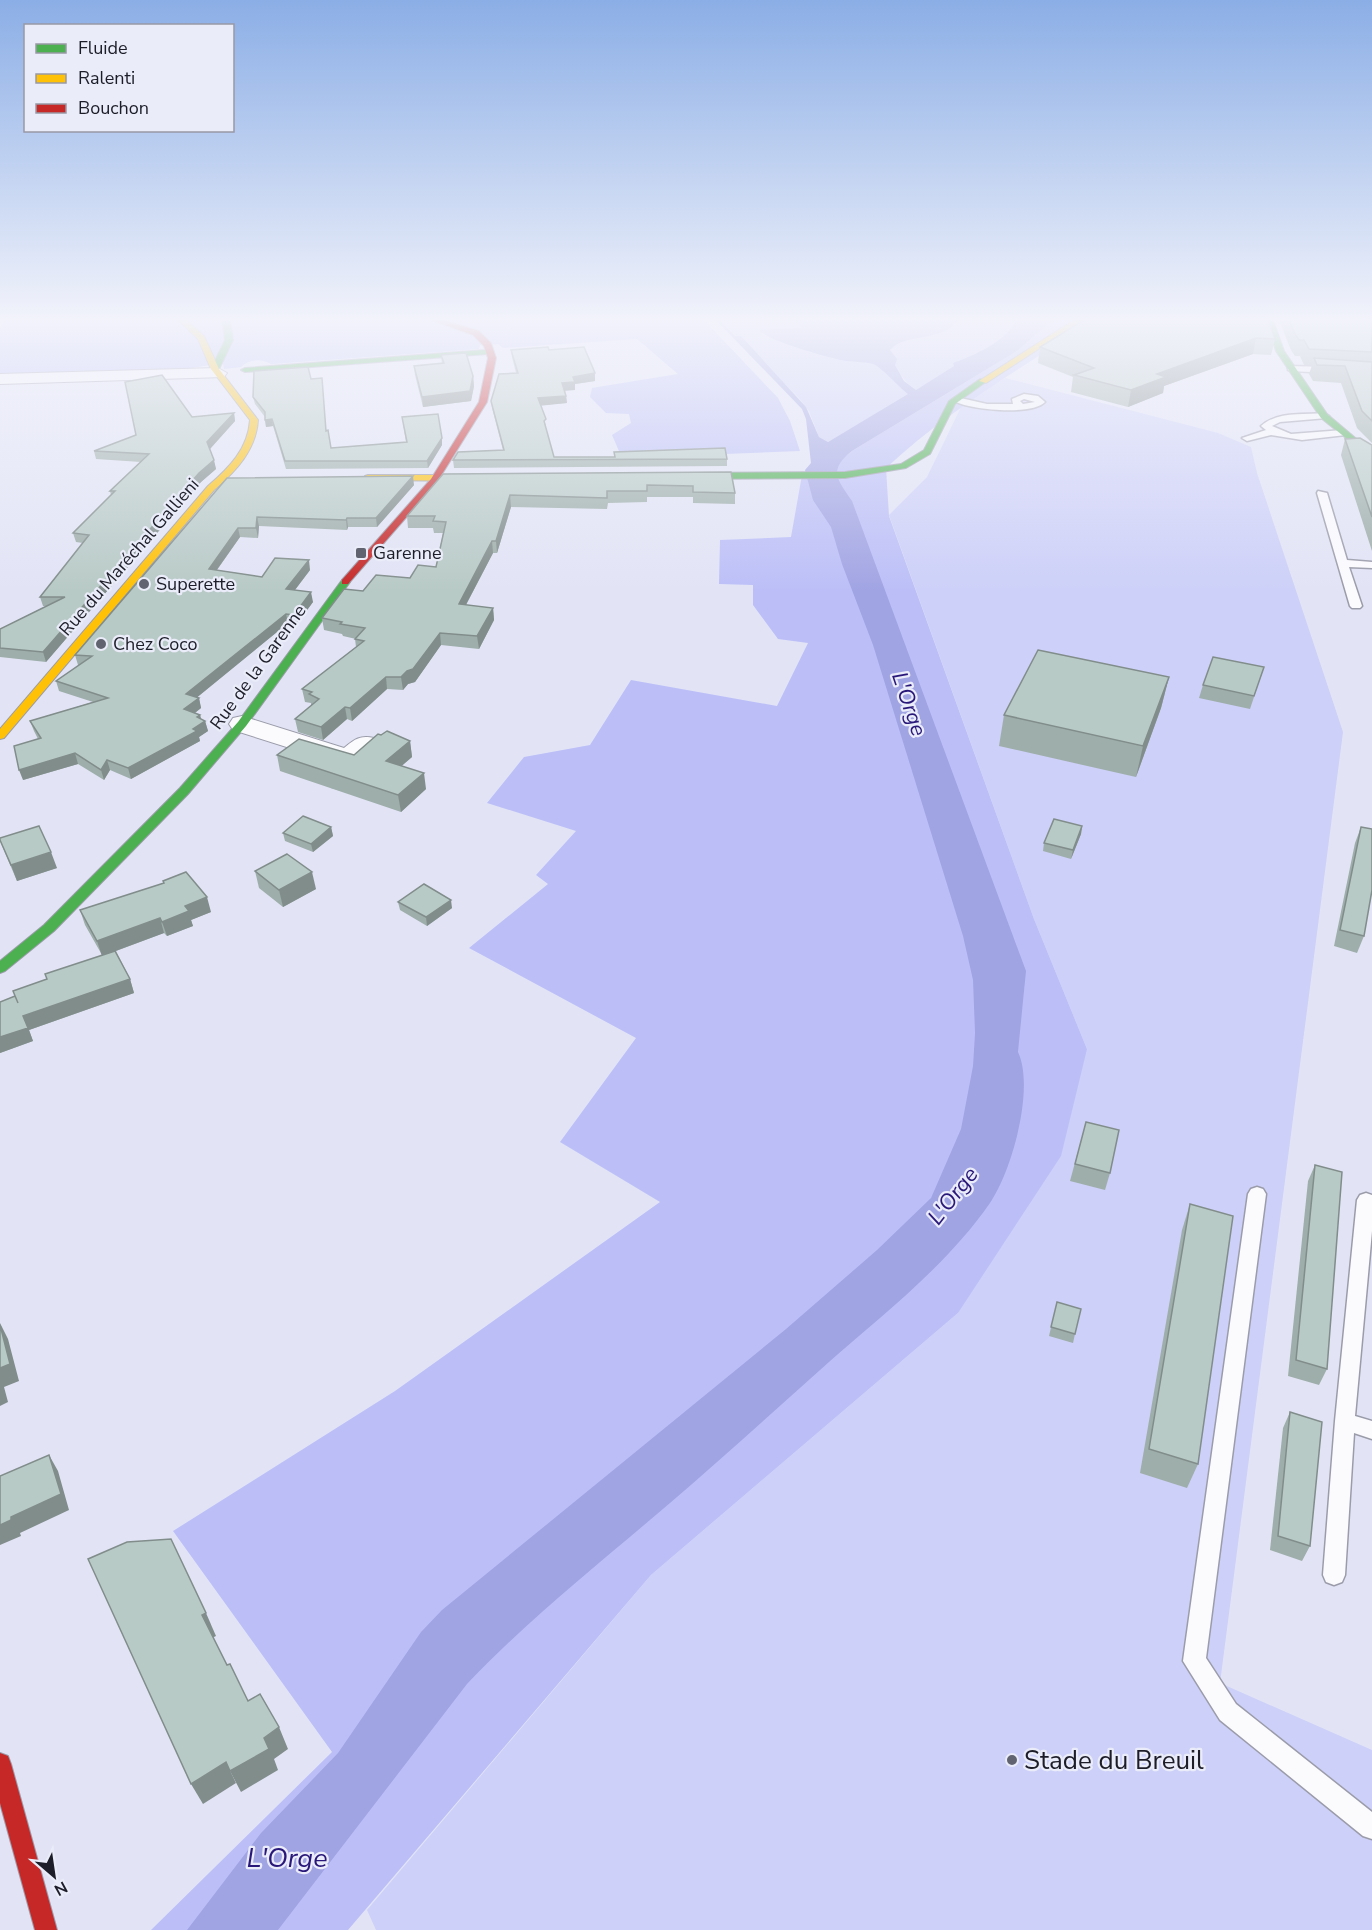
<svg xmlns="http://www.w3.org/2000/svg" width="1372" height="1930" font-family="'Nunito Sans',sans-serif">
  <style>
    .green { fill: #cdd0f8 }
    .forest { fill: #bcbff7 }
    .water { fill: #a1a4e3 }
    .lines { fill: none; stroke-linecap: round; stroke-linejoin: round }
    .lane-casing { stroke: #9b9caa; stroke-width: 3 }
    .street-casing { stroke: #9b9caa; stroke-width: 2 }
    .fast-casing { stroke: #9b9caa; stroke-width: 2 }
    .slow-casing { stroke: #9b9caa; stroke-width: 2 }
    .jam-casing { stroke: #9b9caa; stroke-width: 2 }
    .lane { fill: #fbfbfe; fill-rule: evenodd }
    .street { fill: #fbfbfe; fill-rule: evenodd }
    .fast { fill: #4caf50; fill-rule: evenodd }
    .slow { fill: #ffc107; fill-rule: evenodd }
    .jam { fill: #c62828; fill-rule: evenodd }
    .rail-casing { stroke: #d3d4d9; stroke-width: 4.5 }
    .rail { stroke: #eaecf9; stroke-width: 3; stroke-dasharray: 8; stroke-linecap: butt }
    .wall { fill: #9eaeaa }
    .shaded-wall { fill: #818d8b }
    .building { fill: #b8cac6; stroke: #818d8b; stroke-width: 1.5 }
    .poi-dot { fill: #616370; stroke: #eaecf9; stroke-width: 2 }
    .labels { text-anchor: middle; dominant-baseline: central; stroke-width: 4.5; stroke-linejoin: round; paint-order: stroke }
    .far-poi-label { font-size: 18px; fill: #1c1d28; stroke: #eaecf9; text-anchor: start }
    .far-street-label { font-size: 18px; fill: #1c1d28; stroke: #eaecf9 }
    .water-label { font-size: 22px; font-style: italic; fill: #29187a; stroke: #eaecf9 }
    .near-poi-label { font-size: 26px; fill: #1c1d28; stroke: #eaecf9; text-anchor: start }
    .near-water-label { font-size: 27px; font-style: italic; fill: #29187a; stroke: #eaecf9 }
  </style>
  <rect width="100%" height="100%" fill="#e2e4f6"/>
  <g class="green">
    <path d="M720 320H798L802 328 760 330 762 334 846 361 875 364 909 394 828 442 819 437 809 411 799 398Z"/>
    <path d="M958 320H1016C1007 341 973 356 953 363L955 366 916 390C901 379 895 368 890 350 905 333 941 340 958 320Z"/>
    <path d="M1005 378 1218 433 1251 447 1257 473 1343 732 1220 1683 1372 1750V1930H376L367 1910 651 1575 958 1313 1087 1049 1034 919 889 515 927 477 963 403Z"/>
  </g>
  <g class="forest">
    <path d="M3 320H704L778 398 790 421 800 451 622 458 612 435 631 423 629 414 606 413 590 397 592 388 678 374 637 339 503 348 498 344 480 345 479 349 271 364C262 358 248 359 241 367L224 369 223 363 184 369 0 376V326Z"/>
    <path d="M1056 320H1076L1088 324C1018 370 947 411 886 468L889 516 1034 919 1087 1049 1061 1156 958 1313 651 1575 348 1930H151L332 1752 173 1531 395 1391 660 1202 560 1142 636 1038 469 948 548 884 536 875 576 831 487 803 524 757 590 745 631 680 777 706 808 643 778 639 753 605V585L719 584 720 540 791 537 802 475 837 474 836 469 841 460 852 451 1017 351 1048 324Z"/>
  </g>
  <path class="water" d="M716 320H720L735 336H741L806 407 819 437 828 442 908 394C900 388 880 366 873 364 865 362 855 362 846 361 830 358 767 341 759 330L801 328 798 320H958C942 343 906 332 890 350L897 359 895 365 904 381 916 390 954 366 953 363C973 356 1007 341 1016 320H1056L1048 324 1017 351 852 451C828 470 837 479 852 501L1026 971 1018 1052C1035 1088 1012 1171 990 1203 947 1265 885 1313 829 1362 774 1411 719 1461 663 1509 596 1566 528 1620 467 1684L278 1930H187L261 1833 338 1753 421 1632 442 1610 786 1329 877 1250 931 1198 961 1129 973 1066 975 1033 973 980 963 936 873 645 842 564 831 527 813 500 805 470 811 463 806 419 802 409Z"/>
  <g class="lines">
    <defs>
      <g id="lane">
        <path d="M1288 366 1330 367 1334 370 1330 373 1291 371 1288 370Z"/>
        <path d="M1024 394 1038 396 1045 402C1032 416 967 410 952 400L956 397 987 404H1013L1012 399ZM1024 399 1035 402 1023 404 1020 401Z"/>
        <path d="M1324 413 1329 416 1327 418 1280 422 1272 426 1291 434 1343 430 1348 433 1346 435 1302 440 1271 435 1247 441 1242 438 1266 430 1261 426C1278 411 1303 415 1324 413Z"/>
        <path d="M1318 491 1327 493 1347 560 1372 562V568L1349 567 1362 606 1360 608H1352L1350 606 1317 493Z"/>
        <path d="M1257 1187 1263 1189 1266 1194 1206 1658 1236 1704 1372 1812V1839L1363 1836 1220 1720 1183 1661 1248 1194 1251 1189Z"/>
        <path d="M1366 1193 1372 1195V1231L1355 1416 1372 1421V1439L1354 1433 1345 1575 1342 1582 1334 1585 1326 1582 1323 1575 1335 1421 1357 1200 1360 1195Z"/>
      </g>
      <g id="street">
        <path d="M218 368 227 373 224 377 0 384V374Z"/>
        <path d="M242 716 344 748C355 739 360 735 374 738L378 744 361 761V770L351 787 341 789 331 787 327 781 334 762 233 730 229 724 233 718Z"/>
      </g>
      <g id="fast">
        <path d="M222 320H230L233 340 219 369 215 371 211 369 225 340Z"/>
        <path d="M1266 320H1273L1284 351 1327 414 1372 452V459L1321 418 1276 351Z"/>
        <path d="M485 350H488V354L245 372 241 370 245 368Z"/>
        <path d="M980 379 987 381 955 404 930 454 906 468 845 478 686 479 682 476 686 473 845 472 901 464 924 450 949 401Z"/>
        <path d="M345 579 350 582 246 726 188 794 54 931 5 971 0 973V961L44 925 180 788 238 722 342 580Z"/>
      </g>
      <g id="slow">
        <path d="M178 320H186L204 336 219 369 258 420C256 450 236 471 214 490L4 738 0 739V729L208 486C229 468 248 449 250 420L211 369 198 339Z"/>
        <path d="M1074 320H1083L986 383 979 381Z"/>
        <path d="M368 475H484L488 478 484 481 365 480V476Z"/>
      </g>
      <g id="jam">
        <path d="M431 320H443L479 331 491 343 496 358 487 402 437 482 348 584H342V580L431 479 479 402 488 358 484 346 473 335Z"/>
        <path d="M0 1753 8 1756 11 1764 57 1930H35L0 1803Z"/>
      </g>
    </defs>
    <use href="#lane" class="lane-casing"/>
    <use href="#street" class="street-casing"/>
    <use href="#fast" class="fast-casing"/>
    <use href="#slow" class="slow-casing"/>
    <use href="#jam" class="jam-casing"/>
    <use href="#lane" class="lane"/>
    <use href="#street" class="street"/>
    <use href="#fast" class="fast"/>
    <use href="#slow" class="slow"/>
    <use href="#jam" class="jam"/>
    <defs>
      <path id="rail" d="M0 326 3 320"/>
    </defs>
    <use href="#rail" class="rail-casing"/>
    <use href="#rail" class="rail"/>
  </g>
  <g class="wall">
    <path d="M1084 320 1275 339 1271 355 1253 354 1164 386 1163 393 1128 407 1071 392 1073 377 1038 363 1040 347Z"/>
    <path d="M1279 320H1372V443L1357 428 1341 383 1313 381 1309 374 1312 365H1304L1300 356H1295L1291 350Z"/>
    <path d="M511 350H549L595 373V381L575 384V390H565L566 396 567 403 541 405 546 427 545 428 554 457H614V452L727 459V466L454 468 453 460 503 450 492 408 491 401 516 373 512 357Z"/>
    <path d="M441 355 473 376 474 386 471 401 423 407 415 375 414 366 442 364Z"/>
    <path d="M322 378 326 431 331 448 406 442 402 417 442 438V445L428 468 286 469 273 426 266 427 265 417 255 404 253 397 311 379Z"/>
    <path d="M234 413 235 421 210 449 216 469 201 482 46 662 0 657V629L46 606H43L40 597 83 543 76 542 73 533 111 495 110 491 141 462 96 459 94 451 192 417Z"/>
    <path d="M1345 439 1372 445V551L1341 455Z"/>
    <path d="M731 472 735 493V504L693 503V497H647V502L608 503 607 509 511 507 497 553H493L466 605 493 608 494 620 479 649 441 645 415 682 408 684 403 690 387 689 352 721 347 719 323 740 298 732 295 719 311 706V703L305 702 302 689 356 647 355 639H356L343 636 342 634 324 630 322 618 363 591 410 578 436 567 443 533H434L433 528H408L407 516 443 474Z"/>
    <path d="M227 478 414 485 377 527H348L347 530 259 526 258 538 240 537 217 570 262 577 310 570 295 590 313 602 296 625 288 623 197 697 199 698 201 708 195 713 200 715 201 719 205 721 208 731 199 737 200 741 131 779 110 770 104 780 78 764 23 780 38 739 34 731 30 721 93 702 59 691 56 681 79 665H78L75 655Z"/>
    <path d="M1264 667 1250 709 1199 698 1203 685Z"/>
    <path d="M1169 677 1161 708 1136 777 999 746 1004 715Z"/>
    <path d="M410 741 412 757 401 766 426 789 401 812 280 771 277 755H354Z"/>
    <path d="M1082 826 1081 834 1071 859 1043 851 1044 843Z"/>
    <path d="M331 827 333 836 313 852 285 841 283 833Z"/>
    <path d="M1361 827 1364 936 1357 953 1334 946 1355 843Z"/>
    <path d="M0 841 57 868 17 881Z"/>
    <path d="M255 871 316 889 283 907 259 888Z"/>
    <path d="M163 881 211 912 191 920 193 926 167 936 164 933 116 951 130 979 134 993 29 1030 33 1041 0 1053V1002L15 996 47 979 102 955 85 925 80 910 164 883Z"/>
    <path d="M398 902 452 908 427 926 400 910Z"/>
    <path d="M1086 1122 1110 1173 1105 1190 1070 1181Z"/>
    <path d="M1315 1165 1327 1369 1319 1385 1288 1376 1308 1181Z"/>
    <path d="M1190 1204 1198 1464 1187 1488 1140 1473 1182 1230Z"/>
    <path d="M1057 1302 1075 1334 1073 1343 1049 1336Z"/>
    <path d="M1290 1412 1310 1546 1302 1561 1270 1550 1283 1428Z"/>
  </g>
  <g class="shaded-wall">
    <path d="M1256 338 1253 354 1164 386 1163 393 1128 407 1131 390 1157 374Z"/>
    <path d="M595 373V381L575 384V390L563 391 562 383 573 377Z"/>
    <path d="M473 376 474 386 471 401 423 407 422 397Z"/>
    <path d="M566 396 567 403 538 406V398Z"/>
    <path d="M234 413 235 421 209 450 207 442Z"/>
    <path d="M272 419 273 426 266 427 265 420Z"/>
    <path d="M442 438V445L428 468 427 461Z"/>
    <path d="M214 460 216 469 201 482 46 662 43 652 199 473Z"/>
    <path d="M413 476 414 485 377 527 376 518Z"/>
    <path d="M510 495 511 507 497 553 496 541Z"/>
    <path d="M257 517 259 526 258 538 256 528Z"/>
    <path d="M347 518 348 527 347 530 346 520Z"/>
    <path d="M238 528 240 537 211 578 209 569Z"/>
    <path d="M492 541 493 553 460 616 459 604Z"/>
    <path d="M309 560 310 570 288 599 286 589Z"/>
    <path d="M311 592 313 602 296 625 294 615Z"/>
    <path d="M493 608 494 620 479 649 477 636Z"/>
    <path d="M286 614 288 623 189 704 186 694Z"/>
    <path d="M440 633 441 645 415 682 408 684 403 690 401 677Z"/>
    <path d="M386 677 387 689 352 721 350 708Z"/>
    <path d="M1169 677 1161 708 1136 777 1143 746Z"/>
    <path d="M199 698 201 708 187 719 184 709Z"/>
    <path d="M345 707 347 719 323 740 321 727Z"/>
    <path d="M200 715 202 723 205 721 208 731 199 737 200 741 131 779 128 768Z"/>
    <path d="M410 741 412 757 389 777 386 761Z"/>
    <path d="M75 753 78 764 23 780 19 770Z"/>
    <path d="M107 760 110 770 104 780 101 770Z"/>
    <path d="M424 773 426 789 401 812 398 795Z"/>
    <path d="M1082 826 1081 834 1071 859 1073 850Z"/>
    <path d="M331 827 333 836 313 852 311 844Z"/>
    <path d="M51 852 57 868 17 881 11 865Z"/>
    <path d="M312 872 316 889 283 907 279 890Z"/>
    <path d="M207 897 211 912 191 920 193 926 167 936 162 922 185 906Z"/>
    <path d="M451 900 452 908 427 926 426 917Z"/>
    <path d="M160 918 164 933 102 956 97 941Z"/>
    <path d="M130 979 134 993 29 1030 33 1041 0 1053V1037L23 1016Z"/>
    <path d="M0 1323 8 1339 19 1381 4 1387 8 1402 0 1406Z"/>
    <path d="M49 1455 58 1471 69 1510 20 1533 21 1536 0 1545V1525Z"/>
    <path d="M206 1613 216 1636 212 1638 202 1615Z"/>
    <path d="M279 1727 288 1749 274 1759 278 1770 241 1792 230 1771 264 1738Z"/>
    <path d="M226 1762 236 1783 203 1804 191 1784Z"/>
  </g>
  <g class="building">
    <path d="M1084 320H1268L1275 339 1256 338 1157 374 1166 377 1131 390 1074 375 1094 368 1040 347Z"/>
    <path d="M1289 320H1372V352L1309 349 1304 340H1299L1295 334Z"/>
    <path d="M548 347 549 350 584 347 595 373 573 377 575 382 562 383 566 396 538 398 546 419 544 421 554 457H615L614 452 725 448 727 459 453 460 458 452 504 450 491 401 499 374 518 373 511 350Z"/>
    <path d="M466 353 473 376 470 391 422 397 414 366 444 363 441 355Z"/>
    <path d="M1314 358 1372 362V421L1362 411 1345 366 1317 365Z"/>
    <path d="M308 367 311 379 322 378 326 431 328 430 331 448 407 442 402 417 438 414 442 438 427 461H285L272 419 265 420V412L253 397 254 371Z"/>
    <path d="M162 375 192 417 234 413 207 442 214 460 199 473 43 652 0 648V629L65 597H40L89 535 73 533 115 491H110L149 454 94 451 136 435 125 382Z"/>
    <path d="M1360 438 1372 445V517L1345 439Z"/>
    <path d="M731 472 735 493 693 492V486L647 485V491H607V498L510 495 496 541H492L459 604 493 608 477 636 440 633 413 669 407 671 401 677H386L350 708 345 707 321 727 295 719 319 699 309 694 312 692 302 689 364 641 355 639 365 628 340 624 342 622 322 618 344 589 363 591 376 575 410 578 418 565 436 567 446 522 433 521 435 516H407L443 474Z"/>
    <path d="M413 476 376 518H347L346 520 257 517 256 528H238L209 569 262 577 275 558 309 560 286 589 311 592 294 615 286 614 186 694 199 698 184 709 200 715 197 717 205 721 193 729 197 731 128 768 107 760 101 770 75 753 19 770 14 746 41 738 30 721 108 698 56 681 92 656 75 655 227 478Z"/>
    <path d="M1038 650 1169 677 1143 746 1004 715Z"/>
    <path d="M1213 657 1264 667 1254 696 1203 685Z"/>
    <path d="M387 731 410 741 386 761 424 773 398 795 277 755 299 739 354 755 378 734 381 735Z"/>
    <path d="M303 816 331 827 311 844 283 833Z"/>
    <path d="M1054 819 1082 826 1073 850 1044 843Z"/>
    <path d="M39 826 51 852 11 865 0 840V838Z"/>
    <path d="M1361 827 1372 829V890L1364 936 1340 930Z"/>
    <path d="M287 854 312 872 279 890 255 871Z"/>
    <path d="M186 872 207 897 185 906 189 911 162 922 160 918 97 941 80 910 164 883 163 881Z"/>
    <path d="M424 884 451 900 426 917 398 902Z"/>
    <path d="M115 951 130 979 23 1016 28 1028 0 1037V1002L15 996 18 1003 13 991 47 979 45 974Z"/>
    <path d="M1086 1122 1119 1130 1110 1173 1075 1164Z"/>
    <path d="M1315 1165 1342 1172 1327 1369 1296 1360Z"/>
    <path d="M1190 1204 1233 1216 1198 1464 1149 1449Z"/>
    <path d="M1057 1302 1081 1309 1075 1334 1051 1327Z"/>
    <path d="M0 1325 10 1364 0 1368Z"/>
    <path d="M1290 1412 1322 1422 1310 1546 1278 1536Z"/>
    <path d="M49 1455 61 1494 11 1517V1520L0 1525V1476Z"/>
    <path d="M171 1539 206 1613 202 1615 227 1665 230 1664 248 1701 260 1694 279 1727 264 1738 269 1749 230 1771 226 1762 191 1784 88 1559 127 1542Z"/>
  </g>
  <linearGradient id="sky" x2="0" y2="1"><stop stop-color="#8baee6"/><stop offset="0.54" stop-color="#f2f3fb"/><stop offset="1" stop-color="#f2f3fb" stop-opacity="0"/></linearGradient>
  <rect width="1372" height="591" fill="url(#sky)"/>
  <g class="poi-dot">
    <rect x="355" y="547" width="12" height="12" rx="3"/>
    <circle cx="144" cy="584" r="6"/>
    <circle cx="101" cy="644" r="6"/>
    <circle cx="1012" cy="1760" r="6"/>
  </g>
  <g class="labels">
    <g class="far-poi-label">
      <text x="373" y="553">Garenne</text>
      <text x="156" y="584">Superette</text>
      <text x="113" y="644">Chez Coco</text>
    </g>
    <g class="far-street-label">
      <text transform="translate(129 557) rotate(-49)">Rue du Maréchal Gallieni</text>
      <text transform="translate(258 667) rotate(-54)">Rue de la Garenne</text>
    </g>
    <g class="water-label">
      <text transform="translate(909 704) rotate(71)">L'Orge</text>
      <text transform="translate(953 1196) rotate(-52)">L'Orge</text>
    </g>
    <g class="near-poi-label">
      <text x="1024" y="1760">Stade du Breuil</text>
    </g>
    <g class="near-water-label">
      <text x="287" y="1858">L'Orge</text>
    </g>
  </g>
  <rect x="24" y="24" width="210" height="108" fill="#eaecf9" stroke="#9899a5" stroke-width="1.5"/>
  <rect x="36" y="44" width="30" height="9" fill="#4caf50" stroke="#9899a5" stroke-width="1.5"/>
  <text x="78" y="54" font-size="18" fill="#1c1d28">Fluide</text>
  <rect x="36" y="74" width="30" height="9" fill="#ffc107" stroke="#9899a5" stroke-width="1.5"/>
  <text x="78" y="84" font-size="18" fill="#1c1d28">Ralenti</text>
  <rect x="36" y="104" width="30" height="9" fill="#c62828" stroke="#9899a5" stroke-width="1.5"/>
  <text x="78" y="114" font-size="18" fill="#1c1d28">Bouchon</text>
  <g transform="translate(54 1876) rotate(151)" stroke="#eaecf9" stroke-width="4.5" paint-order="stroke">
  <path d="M0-4.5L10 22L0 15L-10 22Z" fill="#1c1d28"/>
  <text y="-9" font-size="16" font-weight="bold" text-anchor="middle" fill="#1c1d28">N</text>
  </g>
</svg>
